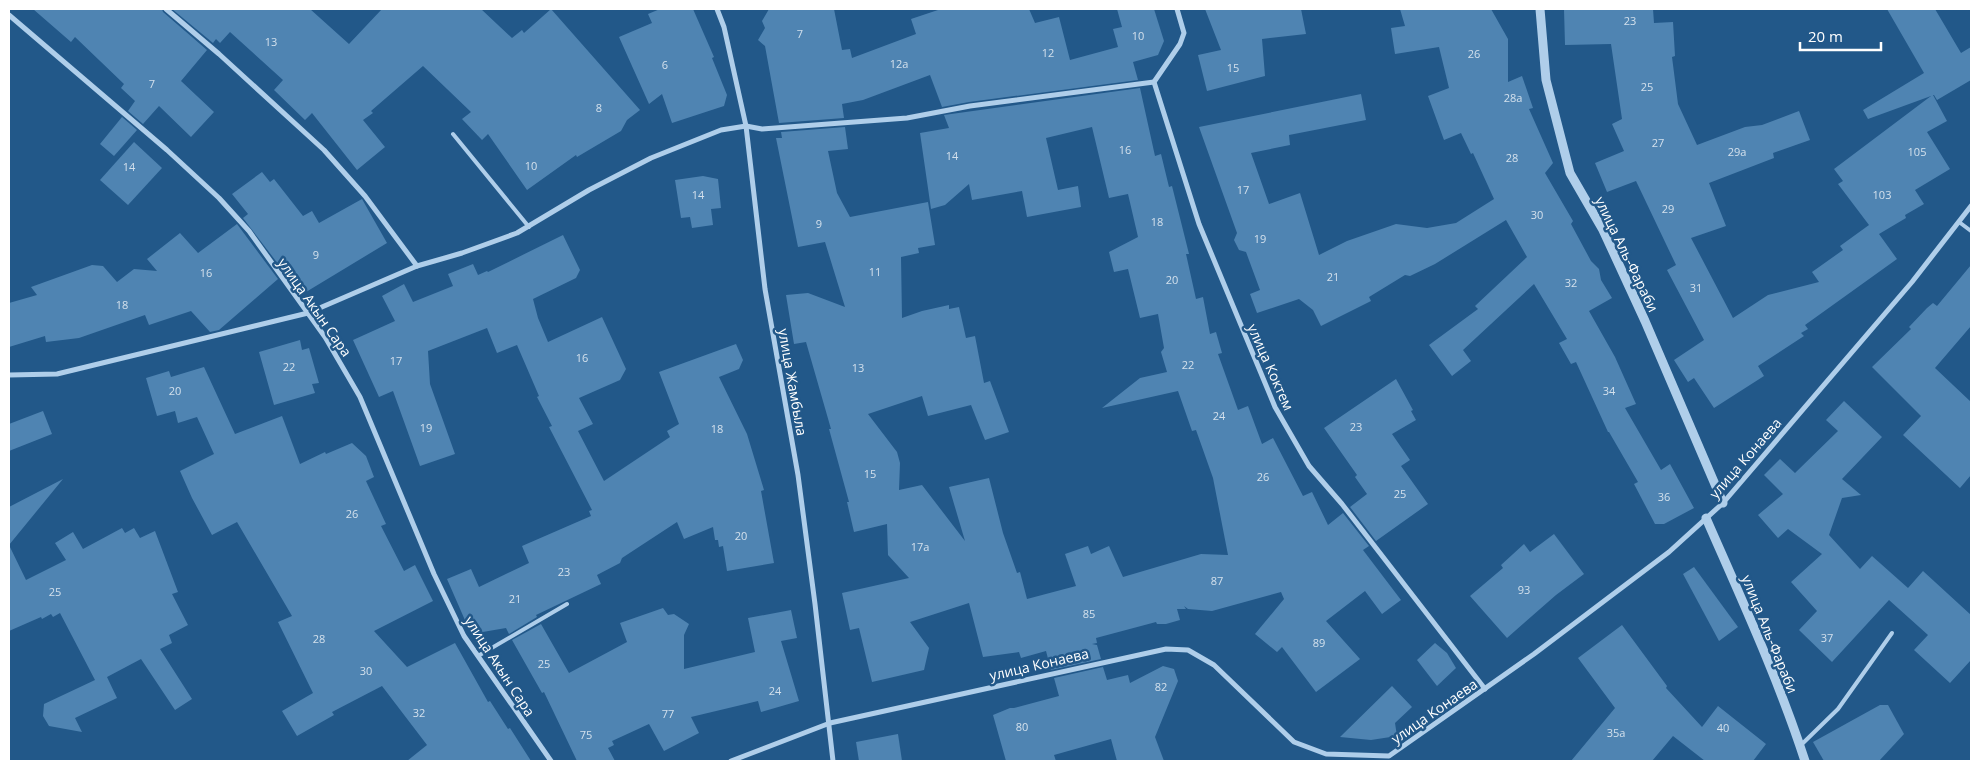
<svg xmlns="http://www.w3.org/2000/svg" width="1980" height="770" font-family="'Open Sans',sans-serif">
  <style>
    .building { fill: #4f84b2 }
    .lines { fill: none; stroke-linecap: round; stroke-linejoin: round }
    .service { stroke: #afceea; stroke-width: 4 }
    .minor { stroke: #afceea; stroke-width: 5 }
    .tertiary { stroke: #afceea; stroke-width: 9 }
    .labels { text-anchor: middle; dominant-baseline: central; stroke-width: 5; stroke-linejoin: round; paint-order: stroke }
    .number-label { font-size: 11px; fill: #d3e0ec }
    .street-label { font-size: 14px; fill: #fff; stroke: #225889 }
  </style>
  <rect width="100%" height="100%" fill="#225889"/>
  <g class="building">
    <path d="M33 9H162L163 12 207 50 181 81 214 112 191 137 159 106 143 124 128 111 135 101 121 88 124 84 75 37 71 42Z"/>
    <path d="M172 9H310L349 44 382 9H481L512 38 522 30 524 33 551 9 640 110 627 120 621 131 577 157 576 155 527 190 488 134 482 140 462 119 471 112 423 66 371 111 373 113 363 120 385 147 357 170 312 113 305 120 274 90 283 80 230 32 220 43 216 39 213 43Z"/>
    <path d="M660 9H693L714 57 712 58 727 95 724 106 672 123 662 94 649 104 619 37 652 23 648 14Z"/>
    <path d="M769 9H834L842 50 850 49 852 58 916 34 911 19 941 9H1029L1035 23 1059 17 1070 60 1118 47 1113 29 1122 27 1117 9H1154L1164 41 1158 55 1133 62 1138 80 969 102 942 107 930 75 863 100 842 104 844 118 779 123 765 46 758 40 765 28 762 21Z"/>
    <path d="M1205 9H1301L1306 34 1262 39 1265 76 1207 91 1198 55 1221 50Z"/>
    <path d="M1400 9H1491L1508 39V82L1522 76 1533 108 1529 109 1553 163 1545 173 1573 221 1571 224 1591 261 1599 269 1601 280 1612 298 1589 311 1615 357 1636 404 1625 408 1661 470 1670 464 1694 508 1664 524H1655L1634 484 1638 482 1609 432H1608L1576 362 1571 364 1559 343 1567 339 1534 284 1463 350 1471 361 1452 376 1429 345 1478 309 1475 306 1527 257 1506 220 1435 264 1410 276 1405 275 1369 297 1371 301 1321 326 1313 310 1299 299 1257 313 1250 294 1260 290 1246 252 1239 250 1234 240 1237 233 1199 127 1361 94 1366 120 1289 135 1290 145 1251 153 1269 204 1300 193 1319 255 1347 241 1396 224 1427 228 1456 223 1494 199 1473 153 1471 154 1461 133 1444 140 1428 96 1449 88 1439 47 1395 54 1391 28 1405 26Z"/>
    <path d="M1564 9H1653L1654 23 1673 22 1675 56 1672 57 1678 104 1697 145 1745 127 1762 125 1799 111 1810 140 1773 153 1774 158 1709 183 1726 226 1691 238 1733 318 1768 295 1819 282 1812 272 1843 250 1840 246 1869 225 1838 184 1843 181 1834 169 1931 96 1868 119 1863 110 1924 73 1887 9H1935L1961 53 1971 47V80L1937 100 1934 95H1933L1947 121 1927 132 1950 169 1915 190 1924 204 1905 215 1906 218 1879 234 1897 259 1805 325 1808 329 1801 333 1804 336 1758 366 1764 376 1714 408 1694 378 1688 382 1674 360 1704 340 1667 270 1676 265 1636 181 1607 192 1595 163 1624 151 1612 124 1622 119 1611 44 1565 45Z"/>
    <path d="M1140 88 1155 156 1161 154 1169 187 1172 186 1189 254H1186L1196 299 1203 297 1210 334 1216 332 1222 353 1218 354 1238 410 1248 406 1262 444 1273 438 1303 496 1312 492 1328 525 1343 513 1369 546 1363 550 1401 600 1382 614 1365 591 1326 621 1360 659 1316 692 1282 647 1277 652 1255 634 1284 599 1281 592 1212 611 1188 609 1184 606 1186 609H1177L1180 620 1166 624H1157L1156 622 1096 638 1097 643 1092 644 1097 645 1101 659 1051 670 1046 651 1021 658 1019 652 983 657 969 603 910 622 929 648 924 670 872 682 859 628 850 630 842 593 909 578 888 555 887 524 854 532 847 502H849L829 429H831L806 342 794 344 786 295 808 293 845 307 825 242 798 247 776 138H782L781 132 845 127 848 149 828 151 837 193 850 217 928 202 935 245 918 248 919 253 901 257 902 318 922 311 949 305V309L959 307 966 338 975 336 984 383 990 381 1009 432 985 440 971 405 928 416 922 396 868 414 897 452 900 463 899 490 922 485 965 541 949 487 989 478 1003 533 1017 573 1020 572 1027 599 1076 586 1065 554 1088 546 1091 554 1109 546 1123 577 1201 554 1228 555 1213 478 1196 430 1192 431 1178 391 1102 408 1140 378 1167 372 1161 352 1164 348 1158 314 1140 318 1128 269 1114 272 1109 252 1138 237 1128 194 1109 198 1092 127 1046 138 1058 190 1078 186 1081 207 1027 217 1022 191 972 200 969 184 945 205 931 209 920 133 949 128 944 115Z"/>
    <path d="M122 117 137 130 114 156 100 144Z"/>
    <path d="M134 142 162 168 128 205 100 180Z"/>
    <path d="M262 172 270 182 274 179 303 216 312 211 319 223 362 199 387 243 306 292 291 267 285 273 243 218 248 214 232 194Z"/>
    <path d="M703 176 718 179 721 208 711 209 713 225 692 228 690 217 681 218 675 180Z"/>
    <path d="M237 224 278 279 219 330 210 332 191 311 149 325 145 315 79 338 46 342 45 336 9 347V303L37 295 31 287 92 265 103 266 117 282 134 269 157 271 147 259 180 233 198 253Z"/>
    <path d="M563 235 580 270 576 278 533 299 538 318 548 342 602 317 626 369 620 380 579 398 593 424 578 431 604 481 670 437 667 431 679 424 659 372 736 344 743 360 739 369 719 377 747 434 764 490 761 491 774 563 727 571 723 546 719 547 718 540H715L713 527 684 539 677 522 622 558 620 563 597 575 601 584 536 615 537 617 509 634 506 628 471 634 447 579 471 569 479 587 529 563 522 546 591 516 589 511 592 510 549 427 552 426 537 397 539 396 517 345 497 353 487 328 428 351 430 384 455 454 420 466 393 391 379 397 353 340 395 321 382 296 404 284 413 302 453 286 448 274 473 264 478 275 487 271 488 272Z"/>
    <path d="M1971 265V326L1935 368 1971 402V475L1960 488 1903 435 1921 416 1872 367 1911 329 1909 327 1927 308 1933 303 1937 306Z"/>
    <path d="M300 340 302 350 309 348 319 383 312 384 315 393 274 405 259 352Z"/>
    <path d="M204 367 235 434 282 416 300 464 325 452 326 454 352 443 366 456 374 477 366 481 386 524 381 526 404 571 415 565 433 601 374 631 407 667 455 643 488 702 490 701 508 729 510 728 531 761H407L427 745 382 686 332 712 334 715 297 736 282 711 313 693 278 622 292 616 237 522 212 535 192 498 180 471 214 454 197 417 178 423 175 411 157 416 146 378 169 371 171 377Z"/>
    <path d="M1396 379 1413 410 1411 411 1416 420 1392 434 1410 460 1401 466 1428 504 1376 541 1350 507 1367 494 1355 477 1357 475 1324 428Z"/>
    <path d="M1844 401 1882 437 1842 479 1861 495 1842 498 1829 535 1860 569 1872 556 1908 588 1923 571 1971 615V660L1950 683 1914 650 1928 635 1889 600 1832 662 1799 630 1817 611 1791 582 1822 554 1788 529 1778 538 1758 515 1783 494 1764 475 1780 459 1795 473 1838 431 1826 420Z"/>
    <path d="M43 411 52 434 9 451V424Z"/>
    <path d="M63 479 9 545 26 580 66 560 55 543 73 532 83 549 122 528 125 533 134 528 140 538 155 531 178 592 172 594 188 625 169 635 172 643 160 649 192 699 175 710 141 659 107 677 117 698 75 718 82 732 49 726 43 716 44 704 95 680 60 613 53 617 51 614 42 619 41 617 9 631V507Z"/>
    <path d="M1554 534 1584 574 1556 595 1507 638 1470 596 1503 568 1501 565 1524 544 1530 552Z"/>
    <path d="M1694 567 1738 627 1719 641 1683 574Z"/>
    <path d="M663 608 668 615 674 614 689 624 684 635V669L755 652 748 618 791 610 797 638 781 641 799 701 761 712 758 701 691 717 699 733 664 751 649 724 612 741 614 745 608 748 615 761H577L544 692 542 693 512 640 541 624 569 673 627 642 620 623Z"/>
    <path d="M1622 625 1667 686 1666 688 1702 727 1718 706 1766 744 1753 761H1705L1673 736 1652 761H1571L1615 708 1578 658Z"/>
    <path d="M1435 643 1447 653 1456 668 1437 686 1417 660Z"/>
    <path d="M1163 666 1174 669 1178 681 1155 737 1164 761H1117L1111 739 1054 755 1056 761H1006L993 715 1010 708H1014L1059 696 1054 678 1103 667 1107 680 1128 675 1130 683Z"/>
    <path d="M1392 686 1412 707 1395 723 1397 736 1371 740 1340 737Z"/>
    <path d="M1880 705H1888L1904 734 1879 761H1824L1813 742Z"/>
    <path d="M898 734 902 761H859L856 742Z"/>
  </g>
  <g class="lines">
    <g class="service">
      <path d="M453 134 529 227"/>
      <path d="M1959 222 1971 231"/>
      <path d="M478 656 567 604"/>
      <path d="M1801 745 1838 709 1892 633"/>
    </g>
    <g class="minor">
      <path d="M166 9 219 54 324 150 365 196 417 266"/>
      <path d="M717 9 724 27 746 126 765 289 798 475 815 604 833 761"/>
      <path d="M1177 9 1184 33 1180 44 1154 82 1199 224 1275 407 1309 466 1342 504 1485 689"/>
      <path d="M9 15 167 150 219 198 249 231 325 337 360 397 434 574 464 636 551 761"/>
      <path d="M9 375 57 374 308 313 417 266 462 253 517 233 589 190 651 158 721 130 746 126 762 129 907 118 970 106 1154 82"/>
      <path d="M731 761 830 723 1166 649 1188 650 1214 665 1294 742 1326 754 1389 756 1534 654 1669 552 1723 503 1912 282 1971 206"/>
    </g>
    <g class="tertiary">
      <path d="M1540 9 1546 80 1570 173 1603 230 1645 321 1723 503"/>
      <path d="M1706 518C1741 598 1778 678 1805 761"/>
    </g>
  </g>
  <g class="labels">
    <g class="number-label">
      <text x="1630" y="20">23</text>
      <text x="800" y="33">7</text>
      <text x="1138" y="35">10</text>
      <text x="271" y="41">13</text>
      <text x="1048" y="52">12</text>
      <text x="1474" y="53">26</text>
      <text x="899" y="63">12а</text>
      <text x="665" y="64">6</text>
      <text x="1233" y="67">15</text>
      <text x="152" y="83">7</text>
      <text x="1647" y="86">25</text>
      <text x="1513" y="97">28а</text>
      <text x="599" y="107">8</text>
      <text x="1658" y="142">27</text>
      <text x="1125" y="149">16</text>
      <text x="1737" y="151">29а</text>
      <text x="1917" y="151">105</text>
      <text x="952" y="155">14</text>
      <text x="1512" y="157">28</text>
      <text x="531" y="165">10</text>
      <text x="129" y="166">14</text>
      <text x="1243" y="189">17</text>
      <text x="698" y="194">14</text>
      <text x="1882" y="194">103</text>
      <text x="1668" y="208">29</text>
      <text x="1537" y="214">30</text>
      <text x="1157" y="221">18</text>
      <text x="819" y="223">9</text>
      <text x="1260" y="238">19</text>
      <text x="316" y="254">9</text>
      <text x="875" y="271">11</text>
      <text x="206" y="272">16</text>
      <text x="1333" y="276">21</text>
      <text x="1172" y="279">20</text>
      <text x="1571" y="282">32</text>
      <text x="1696" y="287">31</text>
      <text x="122" y="304">18</text>
      <text x="582" y="357">16</text>
      <text x="396" y="360">17</text>
      <text x="1188" y="364">22</text>
      <text x="289" y="366">22</text>
      <text x="858" y="367">13</text>
      <text x="175" y="390">20</text>
      <text x="1609" y="390">34</text>
      <text x="1219" y="415">24</text>
      <text x="1356" y="426">23</text>
      <text x="426" y="427">19</text>
      <text x="717" y="428">18</text>
      <text x="870" y="473">15</text>
      <text x="1263" y="476">26</text>
      <text x="1400" y="493">25</text>
      <text x="1664" y="496">36</text>
      <text x="352" y="513">26</text>
      <text x="741" y="535">20</text>
      <text x="920" y="546">17а</text>
      <text x="564" y="571">23</text>
      <text x="1217" y="580">87</text>
      <text x="1524" y="589">93</text>
      <text x="55" y="591">25</text>
      <text x="515" y="598">21</text>
      <text x="1089" y="613">85</text>
      <text x="1827" y="637">37</text>
      <text x="319" y="638">28</text>
      <text x="1319" y="642">89</text>
      <text x="544" y="663">25</text>
      <text x="366" y="670">30</text>
      <text x="1161" y="686">82</text>
      <text x="775" y="690">24</text>
      <text x="419" y="712">32</text>
      <text x="668" y="713">77</text>
      <text x="1022" y="726">80</text>
      <text x="1723" y="727">40</text>
      <text x="1616" y="732">35а</text>
      <text x="586" y="734">75</text>
    </g>
    <g class="street-label">
      <text transform="translate(1627 254) rotate(64)">улица Аль-Фараби</text>
      <text transform="translate(315 307) rotate(55)">улица Акын Сара</text>
      <text transform="translate(1271 367) rotate(66)">улица Коктем</text>
      <text transform="translate(793 382) rotate(80)">улица Жамбыла</text>
      <text transform="translate(1745 458) rotate(-49)">улица Конаева</text>
      <text transform="translate(1770 634) rotate(68)">улица Аль-Фараби</text>
      <text transform="translate(1039 664) rotate(-13)">улица Конаева</text>
      <text transform="translate(500 666) rotate(57)">улица Акын Сара</text>
      <text transform="translate(1434 711) rotate(-35)">улица Конаева</text>
    </g>
  </g>
  <rect width="1980" height="770" fill="none" stroke="#ffffff" stroke-width="20"/>
  <path d="M1800 42v8h81v-8" fill="none" stroke="#ffffff" stroke-width="2.5"/>
  <text x="1808" y="42" font-size="15" fill="#ffffff" stroke="#225889" stroke-width="4" paint-order="stroke">20 m</text>
</svg>
